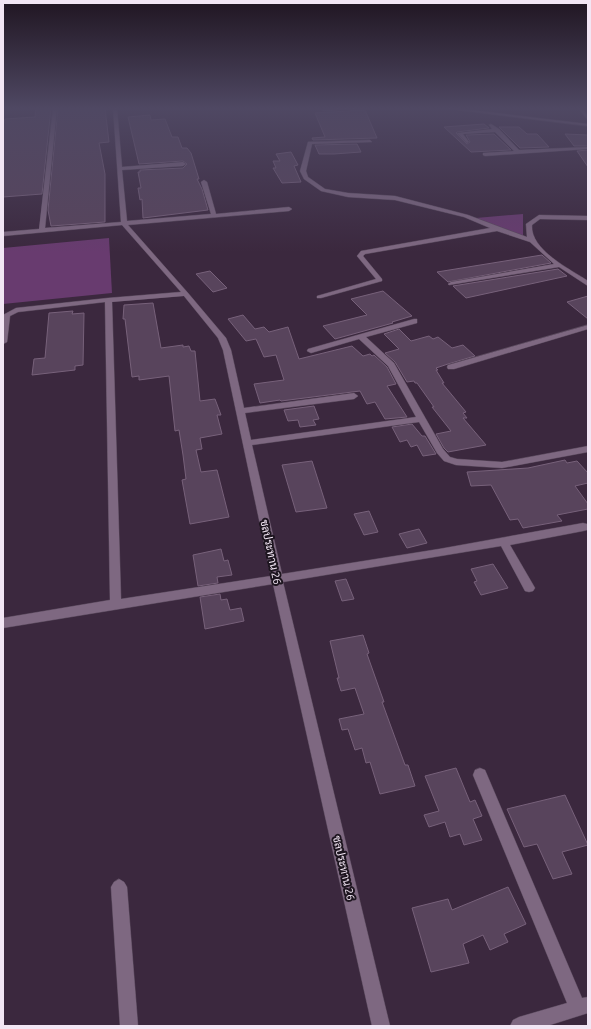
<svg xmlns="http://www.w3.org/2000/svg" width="591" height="1029" font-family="Ubuntu,Sarabun,sans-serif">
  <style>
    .green { fill: #683b6f }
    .building { fill: #58445c; stroke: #77617a }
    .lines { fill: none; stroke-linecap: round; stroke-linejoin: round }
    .street-casing { stroke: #58485b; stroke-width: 1 }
    .street { fill: #7e6881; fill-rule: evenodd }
    .labels { text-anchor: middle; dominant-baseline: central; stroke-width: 4; stroke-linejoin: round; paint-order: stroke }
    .street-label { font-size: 11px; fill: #f2e6f4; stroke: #1d151f }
  </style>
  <rect width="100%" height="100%" fill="#3b283e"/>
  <g class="green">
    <path d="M523 214V236L476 218Z"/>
    <path d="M109 238 112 293 3 304V248Z"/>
  </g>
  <g class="building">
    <path d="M36 108H51L42 194 3 197V125L5 119 35 117Z"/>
    <path d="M58 108H105L109 142 99 143 105 174V222L51 226 48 210Z"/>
    <path d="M365 110 377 138 313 140 312 138 325 137 315 113Z"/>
    <path d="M150 115 151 120 165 119 172 137H178L182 148H187L191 153 199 179H197L202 189 208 210 143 218 142 199 140 200 138 188H141L138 172H140V170L183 168 187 164 183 161 139 164 128 117Z"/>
    <path d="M484 124 489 128 457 132 456 133 467 144 470 142 466 135 494 134 511 150 471 152 444 127Z"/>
    <path d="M499 127H519L527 134H537L549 147 520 148Z"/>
    <path d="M565 134 588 135V146H574Z"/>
    <path d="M357 144 361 152 334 154H319L315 145Z"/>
    <path d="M588 150V167L577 151Z"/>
    <path d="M291 152 298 165 294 166 301 182 282 183 273 168H276L273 161H280L276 154Z"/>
    <path d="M542 255 551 263 448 282 437 272Z"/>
    <path d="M558 269 567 276 466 298 453 286Z"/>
    <path d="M210 271 227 288 213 292 196 274Z"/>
    <path d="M383 291 412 316 392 322 393 323 335 339 323 326 367 315 351 299Z"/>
    <path d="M588 296V319L567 302Z"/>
    <path d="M153 303 161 348 183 345V347L189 346 191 351H195L200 401 215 399 221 415H217L222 434 200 438 202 449 196 450 201 472 217 470 229 517 190 524 182 480 186 479 183 455 179 430 175 431 169 376 139 380V376L132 377 125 319H123L124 305Z"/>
    <path d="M73 311 72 314 84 313 83 365 75 366V370L32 375 34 359 45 358 49 313Z"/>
    <path d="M243 315 255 329 264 327 269 332 288 327 299 359 352 346 363 356 370 354 372 356 374 355 387 367 396 384 387 386 407 417 385 419 375 402 367 404 360 391 281 401 280 400 260 403 254 384 284 380 276 355 264 357 256 339 246 341 228 319Z"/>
    <path d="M399 329 411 341 429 336 433 339 438 337 452 348 463 345 475 356 448 364 436 368 438 370H436L444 383H442L466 412 463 413 467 418H463L486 445 448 452 444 448 436 434 451 431 432 407H434L417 383H415L414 381 407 382 395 362 385 353 399 349 384 334Z"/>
    <path d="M314 406 319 419 313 420 316 425 300 427 298 420 288 421 284 410Z"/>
    <path d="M412 424 422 436H425L436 454 423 456 417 445 411 447 407 440 400 442 392 427Z"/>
    <path d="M565 460 567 463 577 461 588 473V483L575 486 588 504V509L557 515 562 521 523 528 518 519 510 520 491 485 471 486 467 472 528 468Z"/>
    <path d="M312 461 327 508 296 512 282 465Z"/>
    <path d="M369 511 378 532 364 535 354 514Z"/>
    <path d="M419 529 427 543 407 548 399 534Z"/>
    <path d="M221 549 224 561 228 560 232 575 217 577 218 583 198 586 193 555Z"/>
    <path d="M493 564 508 588 481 595 474 582 477 581 471 569Z"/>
    <path d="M346 579 354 599 342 601 335 581Z"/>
    <path d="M220 594 221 600 227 599 230 610 241 608 244 621 205 629 200 597Z"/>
    <path d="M363 635 369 653 367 654 384 702H382L405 765H408L415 786 380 794 370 762 366 763 362 748 355 750 348 729 342 730 339 719 364 714 355 688 341 691 337 678H339L330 641Z"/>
    <path d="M456 768 470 802 475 800 482 816 473 819 482 840 464 845 460 834 450 837 445 822 429 827 424 815 439 811 425 776Z"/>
    <path d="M565 795 588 845 562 852 572 874 553 879 537 844 524 847 507 809Z"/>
    <path d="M508 887 526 924 504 934 508 942 490 950 483 935 463 944 469 963 431 972 412 908 448 899 452 910Z"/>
  </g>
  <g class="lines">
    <defs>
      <g id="street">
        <path d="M53 108H57L45 228 121 222 113 108H117L122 167 183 162 186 164 183 166 122 170 127 221 211 214 201 182 204 180 207 182 216 214 289 207 292 209 289 211 128 225 188 293 226 338 231 350 244 408 354 393 358 396 354 399 245 413 251 440 416 417 388 366 359 339 311 353 307 351 308 349 414 319H417V323L366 337 394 363 443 449 450 457 457 459 502 462 588 446V452L502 468 456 465 444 461 437 453 419 422 252 445 282 574 439 549 583 523 587 524 588 527 587 530 583 531 510 545 535 588 533 591 529 592 525 591 501 546 283 582 390 1026H372L273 584 3 628V618L110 600 105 302 18 312 10 316 7 342 3 344V315L16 308 108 298 181 292 122 225 3 236V232L39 229ZM184 296 218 338 223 350 271 576 121 599 112 302Z"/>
        <path d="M338 108H370L324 111 322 110Z"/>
        <path d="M441 108H455L588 124V126Z"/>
        <path d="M578 108H582L588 116V120Z"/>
        <path d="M491 124 499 129 519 150 588 147V149L485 156 483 155V153L514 151 495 132 463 134 469 142 467 143 457 133 492 129 489 125Z"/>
        <path d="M370 140 372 142 312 144 306 171 308 177 325 189 348 193 395 196 468 215 527 237 526 224 539 215 588 216V220L540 219 532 225C530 250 570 269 588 281V286L559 267 449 285 448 284 451 282 554 264 530 242 497 231 365 254 363 256 382 279V281L321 298H317V296L376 279 357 256 361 251 490 228 464 217 395 200 348 197 321 191 304 179 300 171 308 142Z"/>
        <path d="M588 325V329L454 369H448L447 367 448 365Z"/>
        <path d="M480 768 485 770 582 998 588 997V1013L547 1026H510L513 1020 519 1017 567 1003 473 775 475 770Z"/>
        <path d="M119 879 124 882 127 887 138 1026H120L111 887 114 882Z"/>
      </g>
    </defs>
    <use href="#street" class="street-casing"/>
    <use href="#street" class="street"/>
  </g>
  <linearGradient id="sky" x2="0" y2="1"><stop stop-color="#201622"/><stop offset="0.43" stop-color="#4f4863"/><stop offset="1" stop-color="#4f4863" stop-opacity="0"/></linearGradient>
  <rect width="591" height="252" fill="url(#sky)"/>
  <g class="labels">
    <g class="street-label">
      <text transform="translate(271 552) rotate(78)">ชลประทาน 26</text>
      <text transform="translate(344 868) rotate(77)">ชลประทาน 26</text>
    </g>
  </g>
  <rect width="591" height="1029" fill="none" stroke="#f2e6f4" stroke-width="8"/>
</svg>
